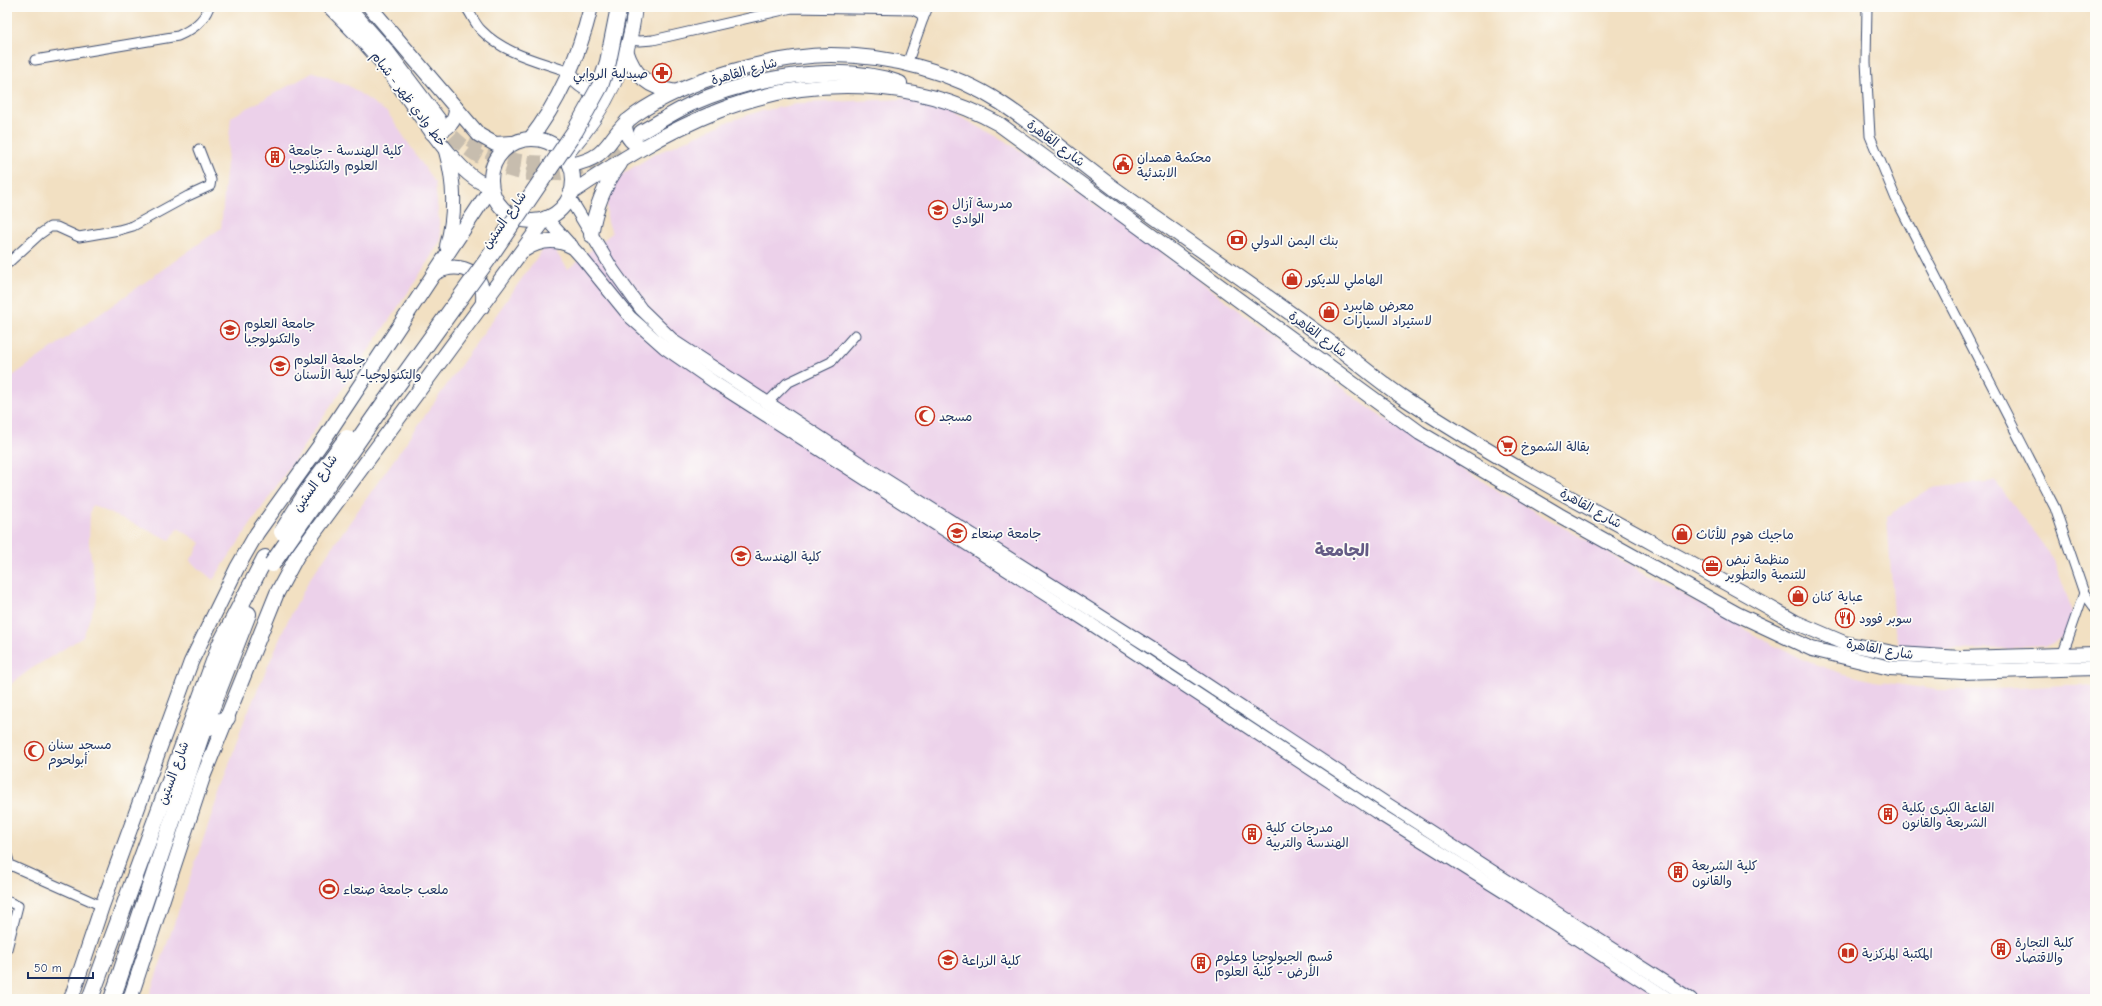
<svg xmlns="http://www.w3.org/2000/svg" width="2102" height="1006" font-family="'Comic Neue','Playpen Sans Arabic',sans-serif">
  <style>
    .built { fill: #ecd1ea }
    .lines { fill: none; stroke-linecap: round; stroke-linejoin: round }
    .primary-tunnel { stroke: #c7bdae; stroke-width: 14; stroke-dasharray: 14 7; stroke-linecap: butt }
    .street-casing { stroke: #3b4a6d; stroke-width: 11 }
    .secondary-casing { stroke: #3b4a6d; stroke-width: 14 }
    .primary-casing { stroke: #3b4a6d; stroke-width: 16 }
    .highway-casing { stroke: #3b4a6d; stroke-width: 18 }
    .street { stroke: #fff; stroke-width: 9 }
    .secondary { stroke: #fff; stroke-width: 12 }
    .primary { stroke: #fff; stroke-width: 14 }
    .highway { stroke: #fff; stroke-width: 16 }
    .highway-bridge-casing { stroke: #3b4a6d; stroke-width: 18; stroke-linecap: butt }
    .highway-bridge { stroke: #fff; stroke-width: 16 }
    .labels { text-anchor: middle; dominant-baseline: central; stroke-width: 3.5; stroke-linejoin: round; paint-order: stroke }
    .street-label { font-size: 13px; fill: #1b2f5e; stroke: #fdfcf7 }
    .poi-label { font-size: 13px; fill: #1b2f5e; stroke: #fdfcf7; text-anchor: start }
    .district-label { font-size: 17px; font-weight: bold; fill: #645b85; stroke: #fdfcf7 }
  </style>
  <rect width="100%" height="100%" fill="#fdfcf7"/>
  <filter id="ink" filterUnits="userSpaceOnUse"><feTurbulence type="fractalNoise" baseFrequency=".025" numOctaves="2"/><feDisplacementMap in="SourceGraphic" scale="8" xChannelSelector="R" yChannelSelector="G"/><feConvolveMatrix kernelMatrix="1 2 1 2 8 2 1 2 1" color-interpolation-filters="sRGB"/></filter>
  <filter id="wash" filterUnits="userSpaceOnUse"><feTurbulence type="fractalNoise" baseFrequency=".012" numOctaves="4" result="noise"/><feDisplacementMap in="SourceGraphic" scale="16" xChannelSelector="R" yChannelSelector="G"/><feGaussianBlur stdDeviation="0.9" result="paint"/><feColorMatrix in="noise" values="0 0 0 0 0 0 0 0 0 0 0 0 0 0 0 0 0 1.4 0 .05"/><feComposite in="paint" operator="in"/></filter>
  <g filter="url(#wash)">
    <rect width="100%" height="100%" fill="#f2e0c2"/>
    <g class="built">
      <path d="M314 72 349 86 388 113 435 183 441 240 417 279 213 580 190 561 201 543 178 528 170 540 92 505 90 513 89 543 97 598 83 637 31 669 7 687V380L221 228 231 117Z"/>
      <path d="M903 99 949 111 1007 142 1176 263 1365 405 1430 448 1493 488 1769 643 1806 661 1841 673 1874 681 1910 686 1938 690H1982L2067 685H2081L2095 688V999H148L244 721 288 620 311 577 542 250 546 247 553 248 568 269 612 233 607 220V205L612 188 624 173 653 155 727 122 757 112 801 103Z"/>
      <path d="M1995 481 2053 558 2074 615 2061 638 2046 646 1972 650 1899 646 1895 631 1887 516 1931 488Z"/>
    </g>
  </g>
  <g filter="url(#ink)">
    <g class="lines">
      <g class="primary-tunnel">
        <path d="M439 120C473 166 532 189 588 165 607 158 623 145 640 133"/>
        <path d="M470 140C497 161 530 165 562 161"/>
      </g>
      <defs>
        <g id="street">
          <path d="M466 7C471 14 475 24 481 30 504 54 539 61 569 72"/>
          <path d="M1867 7 1866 62 1870 136 1896 199 2055 508 2084 593 2095 608"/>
          <path d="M923 19 928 7"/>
          <path d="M629 40 640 41 653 40 792 8 913 10 921 14 923 19 907 64"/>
          <path d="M35 60 178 36C193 29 203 22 209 7"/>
          <path d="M7 264 40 234 50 227H57L79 237 119 230 133 226 188 196 210 186 211 180 199 149"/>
          <path d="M768 402 787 383 831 362 855 335"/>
          <path d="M2062 656 2084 593"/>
          <path d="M7 855 10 865 102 906"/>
          <path d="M7 901 18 906 7 949"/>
        </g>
        <g id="secondary">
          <path d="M569 197 613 270 641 309 675 342 878 475 1153 649 1386 803 1691 999"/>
          <path d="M546 218 582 258 630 317 665 348 717 384 1085 620 1376 812 1520 902 1669 999"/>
        </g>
        <g id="primary">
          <path d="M330 7C349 26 367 44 384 65 403 88 461 186 491 185"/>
          <path d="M348 7 387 51 439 120"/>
          <path d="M370 7 479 135 495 144 512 143"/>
          <path d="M626 50C634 76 649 88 676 92"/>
          <path d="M569 72C578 86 591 94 607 92"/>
          <path d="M627 121 625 126C626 138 633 145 644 147"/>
          <path d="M641 132C657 123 674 112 691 104 748 78 840 61 900 83"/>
          <path d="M432 133C447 131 456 122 456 108"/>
          <path d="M530 139C561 100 579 55 591 7"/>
          <circle cx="532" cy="180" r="41"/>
          <path d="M446 151C455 183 456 214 447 246"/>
          <path d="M568 152C605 110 629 64 635 7"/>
          <path d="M570 165C614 157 606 135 635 115 685 80 771 56 831 55 889 55 952 71 1001 103 1041 129 1077 161 1115 189 1183 238 1252 285 1319 334 1348 354 1375 379 1404 398 1530 481 1665 547 1795 622L1844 643 1898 654 1961 658 2095 654"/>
          <path d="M570 194C617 162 665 132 718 111 808 75 914 77 999 124L1420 433 1559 515 1737 614 1812 649 1890 668 1962 672 2095 668"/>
          <path d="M591 235C595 209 604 185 620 164"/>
          <path d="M524 250C539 240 555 238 571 246"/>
          <path d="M435 273C463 258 489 276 482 307"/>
          <path d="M71 999 102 906 191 662 237 568 257 533 325 438 491 188"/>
          <path d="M130 999 203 777 277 593 297 556 546 218"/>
        </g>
        <g id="highway">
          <path d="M203 730 227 718"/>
          <path d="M90 999 220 645 265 558"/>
          <path d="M112 999 203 730 248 614"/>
        </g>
      </defs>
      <use href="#street" class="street-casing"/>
      <use href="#secondary" class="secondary-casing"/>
      <use href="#primary" class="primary-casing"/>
      <use href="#highway" class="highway-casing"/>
      <use href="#street" class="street"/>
      <use href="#secondary" class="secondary"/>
      <use href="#primary" class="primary"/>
      <use href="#highway" class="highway"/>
      <defs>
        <g id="highway-bridge">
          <path d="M282 532 309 489 347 438"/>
          <path d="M272 564 385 402 488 259 575 131 600 86 608 62 619 7"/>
        </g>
      </defs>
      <use href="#highway-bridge" class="highway-bridge-casing"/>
      <use href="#highway-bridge" class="highway-bridge"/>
    </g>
  </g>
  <defs>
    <symbol id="pharmacy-ring" viewBox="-11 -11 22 22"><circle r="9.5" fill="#fdfcf7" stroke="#c8321e" stroke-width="1.5"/><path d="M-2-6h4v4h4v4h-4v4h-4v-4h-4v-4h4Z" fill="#c8321e"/></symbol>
    <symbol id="building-ring" viewBox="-11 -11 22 22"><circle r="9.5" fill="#fdfcf7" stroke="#c8321e" stroke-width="1.5"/><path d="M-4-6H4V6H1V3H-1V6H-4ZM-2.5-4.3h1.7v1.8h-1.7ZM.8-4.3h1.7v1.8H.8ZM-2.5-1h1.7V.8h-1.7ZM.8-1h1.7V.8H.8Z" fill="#c8321e"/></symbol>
    <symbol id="civic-ring" viewBox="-11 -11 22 22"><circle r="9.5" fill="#fdfcf7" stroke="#c8321e" stroke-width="1.5"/><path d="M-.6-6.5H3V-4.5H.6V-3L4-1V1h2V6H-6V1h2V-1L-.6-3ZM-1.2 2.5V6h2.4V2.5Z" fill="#c8321e"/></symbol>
    <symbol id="school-ring" viewBox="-11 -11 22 22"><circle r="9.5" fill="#fdfcf7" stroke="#c8321e" stroke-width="1.5"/><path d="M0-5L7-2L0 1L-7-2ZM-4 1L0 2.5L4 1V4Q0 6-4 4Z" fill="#c8321e"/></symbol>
    <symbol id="bank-ring" viewBox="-11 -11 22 22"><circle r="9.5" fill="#fdfcf7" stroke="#c8321e" stroke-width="1.5"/><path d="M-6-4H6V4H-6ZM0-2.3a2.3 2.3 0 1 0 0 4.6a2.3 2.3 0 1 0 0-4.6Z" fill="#c8321e"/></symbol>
    <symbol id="shop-ring" viewBox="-11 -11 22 22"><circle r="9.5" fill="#fdfcf7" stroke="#c8321e" stroke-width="1.5"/><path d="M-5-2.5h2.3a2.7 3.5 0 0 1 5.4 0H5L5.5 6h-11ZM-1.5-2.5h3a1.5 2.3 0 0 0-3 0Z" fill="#c8321e"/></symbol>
    <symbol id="university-ring" viewBox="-11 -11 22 22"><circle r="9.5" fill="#fdfcf7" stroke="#c8321e" stroke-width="1.5"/><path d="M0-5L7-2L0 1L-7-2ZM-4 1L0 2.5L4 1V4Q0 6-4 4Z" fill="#c8321e"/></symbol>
    <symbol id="mosque-ring" viewBox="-11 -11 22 22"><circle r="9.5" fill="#fdfcf7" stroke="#c8321e" stroke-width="1.5"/><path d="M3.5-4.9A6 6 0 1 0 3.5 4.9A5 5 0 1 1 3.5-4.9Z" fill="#c8321e"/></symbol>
    <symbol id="supermarket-ring" viewBox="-11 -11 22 22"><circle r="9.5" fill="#fdfcf7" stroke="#c8321e" stroke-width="1.5"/><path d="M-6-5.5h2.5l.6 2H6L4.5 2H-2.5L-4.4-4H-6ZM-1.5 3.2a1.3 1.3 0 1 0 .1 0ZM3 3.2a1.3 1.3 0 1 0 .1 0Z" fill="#c8321e"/></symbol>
    <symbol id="office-ring" viewBox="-11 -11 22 22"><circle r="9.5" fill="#fdfcf7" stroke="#c8321e" stroke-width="1.5"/><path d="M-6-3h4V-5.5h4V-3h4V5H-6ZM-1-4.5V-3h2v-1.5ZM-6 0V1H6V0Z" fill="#c8321e"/></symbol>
    <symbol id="restaurant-ring" viewBox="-11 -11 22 22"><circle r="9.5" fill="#fdfcf7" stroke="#c8321e" stroke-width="1.5"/><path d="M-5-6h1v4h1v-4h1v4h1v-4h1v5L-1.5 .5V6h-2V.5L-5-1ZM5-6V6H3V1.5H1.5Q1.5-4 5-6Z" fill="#c8321e"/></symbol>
    <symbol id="stadium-ring" viewBox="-11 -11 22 22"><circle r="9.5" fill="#fdfcf7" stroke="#c8321e" stroke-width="1.5"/><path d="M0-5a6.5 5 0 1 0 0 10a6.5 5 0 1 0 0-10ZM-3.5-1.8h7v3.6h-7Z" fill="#c8321e"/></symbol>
    <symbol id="library-ring" viewBox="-11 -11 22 22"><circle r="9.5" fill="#fdfcf7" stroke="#c8321e" stroke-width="1.5"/><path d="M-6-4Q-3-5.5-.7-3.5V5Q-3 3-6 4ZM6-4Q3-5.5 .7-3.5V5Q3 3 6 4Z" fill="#c8321e"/></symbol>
  </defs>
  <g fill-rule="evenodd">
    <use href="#pharmacy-ring" x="651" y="62" width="22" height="22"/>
    <use href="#building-ring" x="264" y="146" width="22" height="22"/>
    <use href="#civic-ring" x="1112" y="153" width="22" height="22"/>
    <use href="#school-ring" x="927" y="199" width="22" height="22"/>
    <use href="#bank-ring" x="1226" y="229" width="22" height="22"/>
    <use href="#shop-ring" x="1281" y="268" width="22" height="22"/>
    <use href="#shop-ring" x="1318" y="301" width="22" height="22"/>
    <use href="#university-ring" x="219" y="319" width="22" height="22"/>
    <use href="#university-ring" x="269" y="355" width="22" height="22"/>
    <use href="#mosque-ring" x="914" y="405" width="22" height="22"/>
    <use href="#supermarket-ring" x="1496" y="435" width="22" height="22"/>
    <use href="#university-ring" x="946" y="522" width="22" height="22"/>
    <use href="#shop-ring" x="1671" y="523" width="22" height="22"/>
    <use href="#university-ring" x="730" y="545" width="22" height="22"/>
    <use href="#office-ring" x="1701" y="555" width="22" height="22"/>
    <use href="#shop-ring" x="1787" y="585" width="22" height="22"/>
    <use href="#restaurant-ring" x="1834" y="607" width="22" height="22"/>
    <use href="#mosque-ring" x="23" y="740" width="22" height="22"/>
    <use href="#building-ring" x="1877" y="803" width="22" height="22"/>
    <use href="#building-ring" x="1241" y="823" width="22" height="22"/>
    <use href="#building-ring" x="1667" y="861" width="22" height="22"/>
    <use href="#stadium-ring" x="318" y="878" width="22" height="22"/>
    <use href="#building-ring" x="1990" y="938" width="22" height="22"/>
    <use href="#library-ring" x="1837" y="942" width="22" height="22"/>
    <use href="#university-ring" x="937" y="949" width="22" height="22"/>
    <use href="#building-ring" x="1190" y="952" width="22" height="22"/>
  </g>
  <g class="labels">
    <g class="street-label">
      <text transform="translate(744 71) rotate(-16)">شارع القاهرة</text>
      <text transform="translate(409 99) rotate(53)">خط وادي ظهر - شبام</text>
      <text transform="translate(1056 143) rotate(37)">شارع القاهرة</text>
      <text transform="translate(504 220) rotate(-55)">شارع الستين</text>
      <text transform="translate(1318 334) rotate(36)">شارع القاهرة</text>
      <text transform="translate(315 483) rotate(-55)">شارع الستين</text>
      <text transform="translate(1591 508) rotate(29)">شارع القاهرة</text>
      <text transform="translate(1880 649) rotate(10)">شارع القاهرة</text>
      <text transform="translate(173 773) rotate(-70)">شارع الستين</text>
    </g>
    <g class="poi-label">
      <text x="648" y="73" text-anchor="end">صيدلية الروابي</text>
      <text x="289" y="150">كلية الهندسة - جامعة<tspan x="289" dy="15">العلوم والتكنلوجيا</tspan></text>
      <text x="1137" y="157">محكمة همدان<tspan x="1137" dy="15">الابتدئية</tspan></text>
      <text x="952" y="203">مدرسة آزال<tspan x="952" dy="15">الوادي</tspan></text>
      <text x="1251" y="240">بنك اليمن الدولي</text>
      <text x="1306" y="279">الهاملي للديكور</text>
      <text x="1343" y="305">معرض هايبرد<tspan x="1343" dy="15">لاستيراد السيارات</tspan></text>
      <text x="244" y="323">جامعة العلوم<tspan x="244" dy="15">والتكنولوجيا</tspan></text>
      <text x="294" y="359">جامعة العلوم<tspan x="294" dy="15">والتكنولوجيا- كلية الأسنان</tspan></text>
      <text x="939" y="416">مسجد</text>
      <text x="1521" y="446">بقالة الشموخ</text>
      <text x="971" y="533">جامعة صنعاء</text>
      <text x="1696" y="534">ماجيك هوم للأثاث</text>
      <text x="755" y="556">كلية الهندسة</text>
      <text x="1726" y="559">منظمة نبض<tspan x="1726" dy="15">للتنمية والتطوير</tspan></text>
      <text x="1812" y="596">عباية كنان</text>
      <text x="1859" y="618">سوبر فوود</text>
      <text x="48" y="744">مسجد سنان<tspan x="48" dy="15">أبولحوم</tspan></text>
      <text x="1902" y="807">القاعة الكبرى بكلية<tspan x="1902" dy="15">الشريعة والقانون</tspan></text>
      <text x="1266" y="827">مدرجات كلية<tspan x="1266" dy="15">الهندسة والتربية</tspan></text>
      <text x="1692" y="865">كلية الشريعة<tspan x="1692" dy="15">والقانون</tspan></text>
      <text x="343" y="889">ملعب جامعة صنعاء</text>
      <text x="2015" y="942">كلية التجارة<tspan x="2015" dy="15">والاقتصاد</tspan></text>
      <text x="1862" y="953">المكتبة المركزية</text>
      <text x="1215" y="956">قسم الجيولوجيا وعلوم<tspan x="1215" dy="15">الأرض - كلية العلوم</tspan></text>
      <text x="962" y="960">كلية الزراعة</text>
    </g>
    <g class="district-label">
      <text x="1342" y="550">الجامعة</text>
    </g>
  </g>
  <rect width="2102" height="1006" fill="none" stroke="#fdfcf7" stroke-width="24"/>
  <path d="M28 972v6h65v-6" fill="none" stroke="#1b2f5e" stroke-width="2"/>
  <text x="34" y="972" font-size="12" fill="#1b2f5e" stroke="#fdfcf7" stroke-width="3" paint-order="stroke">50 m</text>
</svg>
